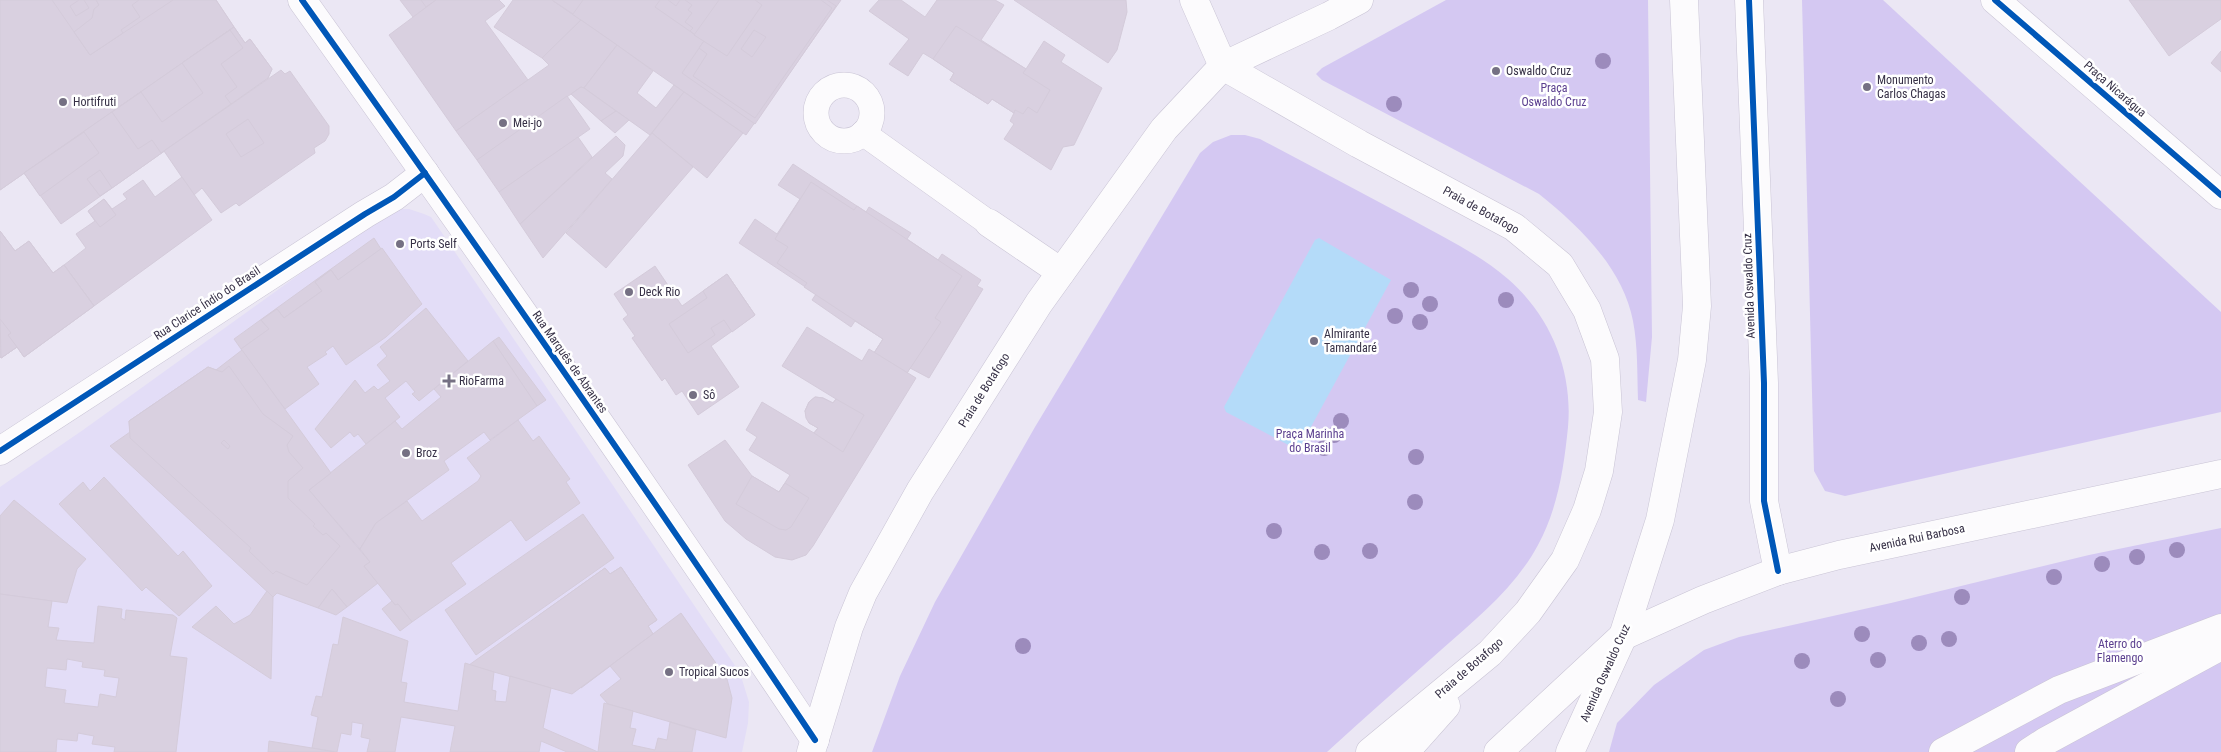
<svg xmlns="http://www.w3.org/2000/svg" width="2221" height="752" font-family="'Roboto Condensed',sans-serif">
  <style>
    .built { fill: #e3ddf7 }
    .green { fill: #d4c8f2 }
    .water { fill: #b4dbf9 }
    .building { fill: #d9d0e0; stroke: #d4cbda; fill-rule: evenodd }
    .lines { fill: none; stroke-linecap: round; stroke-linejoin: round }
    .lane-casing { stroke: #c9c4d5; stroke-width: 26 }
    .street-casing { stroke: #c9c4d5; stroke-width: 29 }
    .secondary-casing { stroke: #c9c4d5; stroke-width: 29 }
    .primary-casing { stroke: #c9c4d5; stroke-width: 29 }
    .highway-casing { stroke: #c9c4d5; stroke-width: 29 }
    .lane { stroke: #fcfbfd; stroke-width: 25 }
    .street { stroke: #fcfbfd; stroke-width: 28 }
    .secondary { stroke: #fcfbfd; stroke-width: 28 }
    .primary { stroke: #fcfbfd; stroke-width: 28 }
    .highway { stroke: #fcfbfd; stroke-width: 28 }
    .cycleway-casing { stroke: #fff; stroke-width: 9 }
    .cycleway { stroke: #0057b8; stroke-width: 6 }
    .tree { fill: #9c8bbc }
    .poi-dot { fill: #757083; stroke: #fff; stroke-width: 2 }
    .labels { text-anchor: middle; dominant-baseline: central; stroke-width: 5; stroke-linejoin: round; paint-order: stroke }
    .poi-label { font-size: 12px; fill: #363046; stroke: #fff; text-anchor: start }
    .park-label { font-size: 12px; fill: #5b3f8f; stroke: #fff }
    .street-label { font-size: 12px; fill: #363046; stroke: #fff }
  </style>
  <rect width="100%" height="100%" fill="#ebe7f4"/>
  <path class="built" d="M396 209H409L424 214 431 217 440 230 740 673 749 702 748 723 742 752H0V487L83 430 379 217Z"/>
  <g class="green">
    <path d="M1446 0H1648L1652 337 1646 402 1638 400C1637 374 1638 347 1633 321 1623 268 1579 226 1539 194L1322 80 1316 74 1322 68Z"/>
    <path d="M1802 0H1883L2221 312V412L1845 496 1825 491 1814 471Z"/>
    <path d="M1231 135H1245L1260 139C1309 165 1358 191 1407 217 1441 236 1478 253 1508 279 1551 316 1573 371 1568 427 1564 467 1558 508 1538 545 1515 588 1477 618 1441 650 1403 684 1364 718 1327 752H872L900 676 935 602 1035 427 1200 153 1213 142Z"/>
    <path d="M2221 528V752H1609L1617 723 1654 685 1704 650 1739 637 1891 603 2089 555Z"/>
  </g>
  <path class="water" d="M1319 238 1391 280 1300 447 1296 449 1226 412 1224 407 1315 240Z"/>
  <g class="building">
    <path d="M0 0H216L234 27 0 190Z"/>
    <path d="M0 0H216L234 27 0 190Z"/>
    <path d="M52 0H173L90 55Z"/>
    <path d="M79 0H84L89 8 76 16 70 6Z"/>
    <path d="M96 0H107L99 5Z"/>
    <path d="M96 0H139L132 5 140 17 121 30 123 33 90 55 74 32 92 18 94 9 99 5Z"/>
    <path d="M400 0H436L413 17Z"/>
    <path d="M421 0H436L426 7Z"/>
    <path d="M436 0H499L505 6 485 21 528 80 456 131 389 35Z"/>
    <path d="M513 0H552L581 20 542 58 494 27Z"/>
    <path d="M552 0H841L746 135Z"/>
    <path d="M552 0H583L573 14Z"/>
    <path d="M660 0H827L836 6 755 124 682 73 704 41 655 7Z"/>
    <path d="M668 0H680L676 6Z"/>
    <path d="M685 0H821L832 8 755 118 693 76 707 54 699 48 704 41 690 31 693 28 685 22 692 13 688 10 692 5Z"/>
    <path d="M719 0H755L762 5 727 56 694 35Z"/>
    <path d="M879 0H901L925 17 937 0H995L1004 5 981 40 1026 69 1044 41 1065 55 1061 62 1102 88 1074 145 1063 147 1051 170 1004 139 1014 124 1010 121 1014 113 992 99 988 104 950 80 954 73 933 59 923 53 908 76 889 64 909 39 869 11Z"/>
    <path d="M1014 0H1126L1127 12 1117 50 1108 63Z"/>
    <path d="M2129 0H2221V19L2169 56Z"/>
    <path d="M581 20 617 45 584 88 581 87 477 160 456 131 549 65 542 58Z"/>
    <path d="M956 26 1026 69 1023 73 1050 90 1037 113 1028 107 1023 114 1015 110 1014 113 992 99 988 104 950 80 954 73 933 59Z"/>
    <path d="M234 27 245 43 250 39 272 69 268 78 112 188 100 170 107 165 84 132 141 92 162 122 203 93 182 63Z"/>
    <path d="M234 27 245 43 250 39 272 69 268 78 61 224 24 173Z"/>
    <path d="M230 30 243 48 221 64 237 87 225 96 231 104 161 153 152 140 138 149 112 112 141 92 162 122 203 93 182 63Z"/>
    <path d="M754 30 766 37 752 57 741 49Z"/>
    <path d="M617 45 653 71 637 93 656 108 674 85 684 92 650 135 584 88Z"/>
    <path d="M2221 51V72L2211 63Z"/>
    <path d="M281 70 285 74 290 71 329 126V134L325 141 314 148 315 153 239 206 236 203 221 213 202 188 194 195 164 151Z"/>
    <path d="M581 87 584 88 616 111 601 121 571 94Z"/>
    <path d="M684 92 743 133 707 178 652 133Z"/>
    <path d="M567 96 590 129 499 192 477 160Z"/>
    <path d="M616 111 629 120 615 133 601 121Z"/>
    <path d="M248 119 264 143 241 157 226 134Z"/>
    <path d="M84 132 99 153 40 196 24 173Z"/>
    <path d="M652 133 693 167 606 268 566 233Z"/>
    <path d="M616 136 625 145 623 156 605 173 612 179 543 258 520 224Z"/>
    <path d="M578 137 592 157 520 224 499 192Z"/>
    <path d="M793 164 866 212 869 207 911 233 907 239 938 260 942 254 981 280 977 286 983 289 929 378 910 368 907 373 874 353 883 339 855 321 851 327 812 300 816 294 739 243 755 219 777 234 800 199 778 185Z"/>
    <path d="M100 170 112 188 100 196 87 179Z"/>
    <path d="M182 177 212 220 94 306 64 265 86 248 76 234 95 221 88 211 104 199 112 209 127 199 123 194 143 180 155 197Z"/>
    <path d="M811 182 854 210 857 206 962 276 935 318 941 322 907 373 874 353 883 339 804 287 807 283 777 263 788 247 775 239Z"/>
    <path d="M104 199 116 215 100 227 88 211Z"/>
    <path d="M0 231 15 251 29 241 53 273 64 265 94 306 24 357 17 347 1 358 0 356Z"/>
    <path d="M0 231 15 251 29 241 53 273 64 265 94 306 24 357 17 347 1 358 0 356Z"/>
    <path d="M374 238 381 249 338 280 331 270 315 282 322 291 284 318 277 309 261 320 269 329 241 349 234 339Z"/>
    <path d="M382 248 422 304 386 337 346 365 333 346 325 352 327 354 307 367 319 384 285 409 241 349 269 329 261 320 277 309 284 318 322 291 315 282 331 270 338 280Z"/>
    <path d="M655 266 682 306 727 274 755 315 711 346 739 387 698 415 682 391 676 395 665 378 662 381 632 338 635 336 623 319 628 315 614 294Z"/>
    <path d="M727 274 755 315 732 332 724 320 711 328 715 335 688 353 669 324 707 298 703 291Z"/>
    <path d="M426 308 468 361 419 401 412 394 415 392 406 381 385 398 400 417 366 444 358 434 354 437 350 432 331 448 315 429 355 380 365 393 374 386 378 390 390 381 377 365 387 356 380 347Z"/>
    <path d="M0 319 11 333 8 335 17 347 1 358Z"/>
    <path d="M807 327 862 361 869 349 916 378 813 546 806 555 792 560 775 557 746 539 725 521 688 465 725 440 752 476 779 492 790 475 749 450 757 437 746 430 762 402 814 433 818 428 809 423 805 411 809 402 815 397 823 398 833 403 836 399 782 366Z"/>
    <path d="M499 337 546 400 537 406 493 341Z"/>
    <path d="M493 341 537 406 490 440 484 432 444 461 449 470 376 523 360 549 309 490 395 421 402 429 441 397 434 389Z"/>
    <path d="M242 350 331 473 309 490 370 562 364 566 378 583 347 607 332 589 318 608 277 593 273 597 110 446 130 432 129 421 208 367 216 370Z"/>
    <path d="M229 366 263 414 293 436 287 445 289 452 303 468 288 481V498L315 524 313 526 323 535 326 533 340 546 307 585 276 571 273 574 249 551 251 548 130 438 129 421 208 367 222 372ZM224 440 230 446 228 449 221 443Z"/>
    <path d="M815 397 823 398 833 403 836 399 864 415 843 452 814 433 818 428 809 423 806 418 805 411 809 402Z"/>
    <path d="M518 420 533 441 539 436 570 479 566 482 580 503 526 541 511 520 451 563 466 584 412 622 398 604 395 605 392 601 364 566 370 562 360 549 376 523 407 501 422 521 478 481 481 476 467 458Z"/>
    <path d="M752 476 779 492 785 483 809 498 791 527 786 530 779 529 736 504Z"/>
    <path d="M104 477 178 556 183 551 212 586 179 616 146 587 142 591 59 504 83 482 90 491Z"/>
    <path d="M14 500 86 559 77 569 67 603 0 594V516Z"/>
    <path d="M583 514 614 558 476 655 445 610Z"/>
    <path d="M621 567 657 620 648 626 653 634 581 688 556 656 565 651 538 616 605 568 610 574Z"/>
    <path d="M621 567 657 620 648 626 653 634 572 694 469 665 605 568 610 574Z"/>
    <path d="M332 589 347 607 336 615 318 608Z"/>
    <path d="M267 591 273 597 271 679 192 627 216 606 234 624 250 615Z"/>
    <path d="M0 594 52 601 48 627 59 628 56 640 94 643 98 606 122 609 121 618 125 620 126 610 173 615 177 618 170 656 187 658 176 752H114L115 747 92 744 94 736 78 733 77 741 57 739 56 752H0ZM67 659 83 662 82 667 105 670 104 676 119 678 116 697 100 694 98 707 64 703 66 690 45 687 47 668 66 670Z"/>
    <path d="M392 601 395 605 398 604 412 622 400 631 382 609Z"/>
    <path d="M681 613 727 679 732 698 726 738 608 704 600 695 621 679 610 666Z"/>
    <path d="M343 617 408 641 401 682 407 683 404 702 458 711 465 663 494 672 492 690 496 691 495 701 506 702 510 676 551 688 543 728 598 752 604 703 633 711 630 728 636 729 632 745 655 750 658 738 667 740 670 722 696 730 692 752H567L541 741 539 752H450L455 726 401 717 395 752H367L370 739 361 737 363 724 352 722 351 735 341 733 337 752 312 748 318 717 311 715 316 696 322 697 333 644 338 645Z"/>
    <path d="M269 741 312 748 334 752H268Z"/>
  </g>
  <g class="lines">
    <defs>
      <g id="lane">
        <circle cx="844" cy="113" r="28"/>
        <path d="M863 133 989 223"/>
      </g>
      <g id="street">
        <path d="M1749 0 1764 383V501L1778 571"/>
        <path d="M1995 0 2221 195"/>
        <path d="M989 223 1061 272"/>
        <path d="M0 451 365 214 394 197 425 173"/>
      </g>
      <g id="secondary">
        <path d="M302 0C476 244 648 490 815 740"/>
        <path d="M1194 0 1223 66"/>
      </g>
      <g id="primary">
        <path d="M1223 66 1359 144 1514 227 1560 265 1587 310 1605 359 1608 412 1599 471 1587 510 1565 560 1528 612 1490 653 1370 752"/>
        <path d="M811 752 849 627 863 593 920 491 1039 303 1164 129 1223 66 1329 16 1359 0"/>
        <path d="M1405 752 1446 706"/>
        <path d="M1498 752 1623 636 1703 600 1778 571 1839 555 2221 474"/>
        <path d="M1570 752 1623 636 1660 520 1692 360 1697 306 1684 0"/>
      </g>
      <g id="highway">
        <path d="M1943 752 2059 690 2221 628"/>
        <path d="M2029 752 2046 741 2221 646"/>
      </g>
    </defs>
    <use href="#lane" class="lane-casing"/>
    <use href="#street" class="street-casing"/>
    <use href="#secondary" class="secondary-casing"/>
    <use href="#primary" class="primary-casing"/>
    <use href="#highway" class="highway-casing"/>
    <use href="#lane" class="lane"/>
    <use href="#street" class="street"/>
    <use href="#secondary" class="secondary"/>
    <use href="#primary" class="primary"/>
    <use href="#highway" class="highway"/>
    <defs>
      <g id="cycleway">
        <path d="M302 0C476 244 648 490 815 740"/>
        <path d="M1749 0 1764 383V501L1778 571"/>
        <path d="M1995 0 2221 195"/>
        <path d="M0 451 365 214 394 197 425 173"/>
      </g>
    </defs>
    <use href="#cycleway" class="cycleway-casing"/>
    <use href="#cycleway" class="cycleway"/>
  </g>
  <g class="tree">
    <circle cx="1603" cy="61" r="8"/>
    <circle cx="1394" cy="104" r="8"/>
    <circle cx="1411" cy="290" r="8"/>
    <circle cx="1506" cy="300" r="8"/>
    <circle cx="1430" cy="304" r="8"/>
    <circle cx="1395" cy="316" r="8"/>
    <circle cx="1420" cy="322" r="8"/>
    <circle cx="1341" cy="421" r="8"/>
    <circle cx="1334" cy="435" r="8"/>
    <circle cx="1324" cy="448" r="8"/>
    <circle cx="1416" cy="457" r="8"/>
    <circle cx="1415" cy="502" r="8"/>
    <circle cx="1274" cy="531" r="8"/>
    <circle cx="2177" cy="550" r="8"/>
    <circle cx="1370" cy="551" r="8"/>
    <circle cx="1322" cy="552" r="8"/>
    <circle cx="2137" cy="557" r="8"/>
    <circle cx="2102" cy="564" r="8"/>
    <circle cx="2054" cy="577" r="8"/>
    <circle cx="1962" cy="597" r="8"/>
    <circle cx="1862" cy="634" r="8"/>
    <circle cx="1949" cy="639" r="8"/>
    <circle cx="1919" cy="643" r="8"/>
    <circle cx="1023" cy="646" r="8"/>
    <circle cx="1878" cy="660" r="8"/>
    <circle cx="1802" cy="661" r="8"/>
    <circle cx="1838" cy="699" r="8"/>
  </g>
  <g class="poi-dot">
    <circle cx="1496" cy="71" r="5"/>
    <circle cx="1867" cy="87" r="5"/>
    <circle cx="63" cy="102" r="5"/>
    <circle cx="503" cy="123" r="5"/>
    <circle cx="400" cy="244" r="5"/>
    <circle cx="629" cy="292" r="5"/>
    <circle cx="1314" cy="341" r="5"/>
    <path d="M446.5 373.5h5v5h5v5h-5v5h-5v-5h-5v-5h5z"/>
    <circle cx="693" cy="395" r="5"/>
    <circle cx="406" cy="453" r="5"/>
    <circle cx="669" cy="672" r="5"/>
  </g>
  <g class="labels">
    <g class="poi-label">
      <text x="1506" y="71">Oswaldo Cruz</text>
      <text x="1877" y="80">Monumento<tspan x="1877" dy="14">Carlos Chagas</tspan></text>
      <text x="73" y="102">Hortifruti</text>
      <text x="513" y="123">Mei-jo</text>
      <text x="410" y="244">Ports Self</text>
      <text x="639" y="292">Deck Rio</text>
      <text x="1324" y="334">Almirante<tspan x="1324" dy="14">Tamandaré</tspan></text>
      <text x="459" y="381">RioFarma</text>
      <text x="703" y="395">Sô</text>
      <text x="416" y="453">Broz</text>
      <text x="679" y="672">Tropical Sucos</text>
    </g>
    <g class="park-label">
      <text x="1554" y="88">Praça<tspan x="1554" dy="14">Oswaldo Cruz</tspan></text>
      <text x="1310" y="434">Praça Marinha<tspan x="1310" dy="14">do Brasil</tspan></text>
      <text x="2120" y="644">Aterro do<tspan x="2120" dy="14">Flamengo</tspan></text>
    </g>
    <g class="street-label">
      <text transform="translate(2115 89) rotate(41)">Praça Nicarágua</text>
      <text transform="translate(1481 210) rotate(29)">Praia de Botafogo</text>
      <text transform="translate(1749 286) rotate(-92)">Avenida Oswaldo Cruz</text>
      <text transform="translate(207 303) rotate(-33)">Rua Clarice Índio do Brasil</text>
      <text transform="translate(570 362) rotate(55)">Rua Marquês de Abrantes</text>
      <text transform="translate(984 390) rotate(-58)">Praia de Botafogo</text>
      <text transform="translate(1917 538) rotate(-12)">Avenida Rui Barbosa</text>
      <text transform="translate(1469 668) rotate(-41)">Praia de Botafogo</text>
      <text transform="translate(1605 673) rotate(-66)">Avenida Oswaldo Cruz</text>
    </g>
  </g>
</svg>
